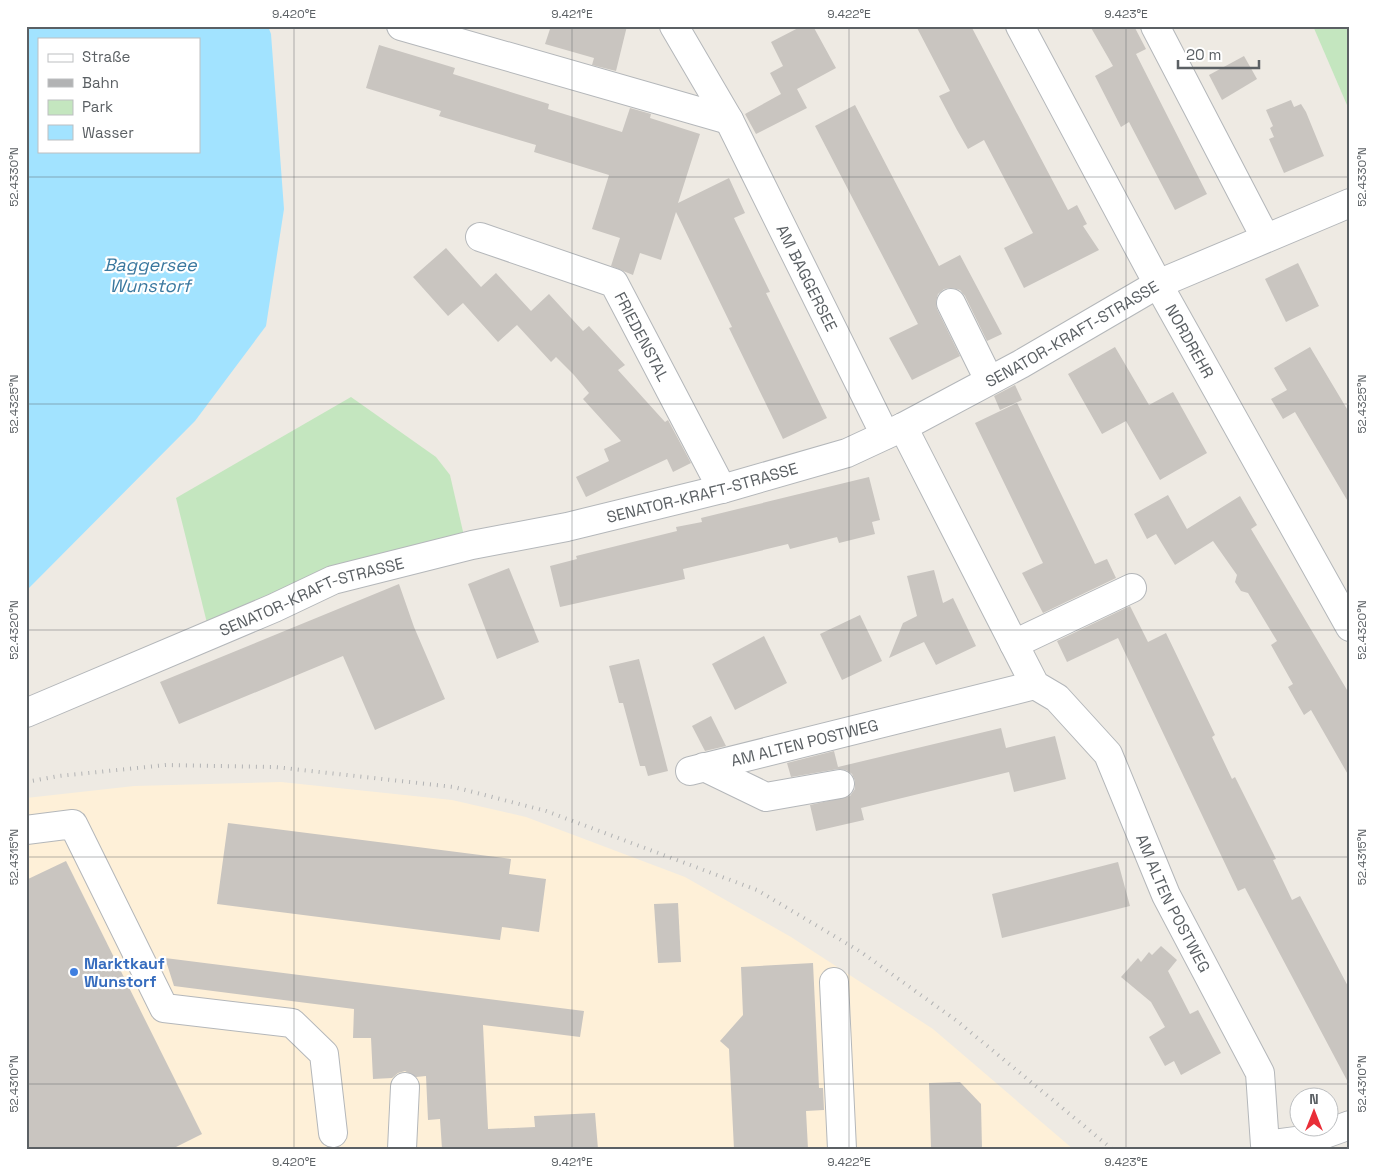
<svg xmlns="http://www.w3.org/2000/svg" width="1376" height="1175" font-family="'Space Grotesk',sans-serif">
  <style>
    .commercial { fill: #fef0d8 }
    .green { fill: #c4e6bf }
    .water { fill: #a2e3ff; fill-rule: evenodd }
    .building { fill: #c9c5c0 }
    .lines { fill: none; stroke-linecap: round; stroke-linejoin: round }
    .minor-casing { stroke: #b4b7ba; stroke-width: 30 }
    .minor { stroke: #fff; stroke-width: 28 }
    .rail { stroke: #b2b3b4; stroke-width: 4; stroke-dasharray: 1 6; stroke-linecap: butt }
    .ticks { fill: none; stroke: #5b6064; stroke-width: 1; stroke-opacity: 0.45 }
    .shop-dot { fill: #3f7fe0; stroke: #fff; stroke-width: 2 }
    .labels { text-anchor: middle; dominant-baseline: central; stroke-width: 4.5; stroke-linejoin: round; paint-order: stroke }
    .street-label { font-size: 16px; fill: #5b6064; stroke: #fff }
    .shop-label { font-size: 16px; font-weight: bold; fill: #366cbe; stroke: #fff; text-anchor: start }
    .water-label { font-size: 18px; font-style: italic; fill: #3a789f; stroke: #fff }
    .neatline { fill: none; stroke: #5b6064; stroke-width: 2 }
    .ticks-label { font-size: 12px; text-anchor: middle; fill: #5b6064 }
  </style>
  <rect width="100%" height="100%" fill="#eeeae3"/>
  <path class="commercial" d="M281 782 452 800 526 817 685 877 791 937 933 1029 1073 1149H26V798L134 786Z"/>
  <g class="green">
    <path d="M1313 26H1350V112Z"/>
    <path d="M351 397 436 457 450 475 464 536 207 623 176 498Z"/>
  </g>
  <path class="water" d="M26 26H268L271 34 284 209 266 326 195 421 26 591ZM39 39H199V151H39Z"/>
  <g class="building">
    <path d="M551 26H627L616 71 592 65 594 58 545 44Z"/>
    <path d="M802 26H813L836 68 797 89 807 108 756 134 745 114 781 94 770 73 783 66 771 42Z"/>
    <path d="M916 26H971L1068 210 1077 205 1087 224 1083 226 1099 250 1024 288 1004 248 1033 233 984 140 968 149 957 130 939 96 950 91Z"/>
    <path d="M1090 26H1134L1146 49 1136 54 1207 194 1175 210 1129 122 1121 127 1095 76 1113 66Z"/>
    <path d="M379 45 455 68 453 74 549 104 548 109 622 132 630 108 651 114 650 118 700 134 678 203 729 178 745 213 734 218 770 292 766 293 827 418 783 439 729 328 732 327 676 212 661 260 640 253 633 275 611 266 620 238 592 229 609 175 534 152 536 145 439 116 441 111 366 88Z"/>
    <path d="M1244 56 1257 79 1222 100 1209 75Z"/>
    <path d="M1291 100 1294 107 1301 104 1306 112 1324 156 1284 173 1269 139 1274 137 1270 128 1273 126 1266 110Z"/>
    <path d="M855 105 939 266 960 255 1002 334 987 341 965 296 960 290 952 288 944 289 938 294 936 302 937 309 960 356 912 380 889 338 918 324 815 126Z"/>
    <path d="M446 248 481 287 496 273 531 311 549 294 583 331 589 326 625 365 618 370 665 422 668 420 691 463 673 472 667 459 586 497 576 477 609 461 604 449 621 441 583 399 589 393 574 375 556 357 551 362 517 325 498 342 463 303 448 316 413 277Z"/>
    <path d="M1298 263 1319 306 1286 322 1265 279Z"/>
    <path d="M1115 347 1149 405 1173 392 1207 453 1160 480 1126 421 1102 434 1068 374Z"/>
    <path d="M1310 347 1350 414V505L1295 412 1283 419 1271 399 1287 390 1274 368Z"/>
    <path d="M1015 385 1022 400 1000 410 994 396Z"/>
    <path d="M1017 403 1095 564 1107 559 1116 578 1043 613 1022 573 1043 563 975 423Z"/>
    <path d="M869 477 880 520 872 522 875 534 839 543 837 537 790 549 788 544 739 556 683 569 685 579 560 607 550 566 577 559 576 556 677 531 676 527 702 522 701 518Z"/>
    <path d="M1168 495 1187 529 1240 496 1257 525 1251 529 1350 695V778L1311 710 1304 715 1288 687 1293 684 1271 645 1277 641 1248 593 1241 591 1235 582 1237 575 1213 541 1175 565 1156 534 1147 539 1134 514Z"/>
    <path d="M509 568 539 642 497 659 468 584Z"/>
    <path d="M934 570 943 603 953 598 976 646 936 665 924 642 889 658 903 623 917 616 907 576Z"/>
    <path d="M399 584 414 627 445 699 375 730 343 656 179 724 160 682Z"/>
    <path d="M1130 606 1148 642 1166 633 1215 735 1212 737 1232 779 1235 777 1276 859 1273 860 1292 900 1300 896 1350 990V1086L1245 888 1238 891 1118 638 1067 662 1057 641Z"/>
    <path d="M860 615 882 661 842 680 820 634Z"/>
    <path d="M764 636 787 683 735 710 712 664Z"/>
    <path d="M639 659 668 771 648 776 645 766H640L623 703H619L609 666Z"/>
    <path d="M711 716 726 746 705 751 692 726Z"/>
    <path d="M1001 728 1006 748 1055 736 1066 779 1014 792 1009 772 861 808 864 820 816 831 810 805 850 796 855 789V781L852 774 846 770 838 769 791 777 787 763 834 751 838 767Z"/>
    <path d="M228 823 511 859 509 874 546 879 539 932 502 927 500 940 217 904Z"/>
    <path d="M66 861 202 1134 172 1149H26V880Z"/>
    <path d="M1118 862 1130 906 1002 938 992 894Z"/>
    <path d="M678 903 681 962 658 963 654 904Z"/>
    <path d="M1161 946 1177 960 1168 971 1190 1014 1198 1010 1221 1053 1181 1075 1174 1061 1165 1066 1149 1037 1165 1027 1151 1002 1121 977 1138 958 1141 962 1149 952 1152 955Z"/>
    <path d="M165 958 584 1011 580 1037 483 1025 488 1129 535 1127 534 1116 595 1113 598 1149H442L440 1119 428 1120 426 1076 416 1077 405 1071 398 1073 392 1078 373 1079 371 1038H353L354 1009 174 986Z"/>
    <path d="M813 963 819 1088H823L824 1110 806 1111 808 1149H734L729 1049 720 1041 743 1015 741 967Z"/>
    <path d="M960 1082 981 1104 982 1149H931L929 1083Z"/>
  </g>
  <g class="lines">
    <defs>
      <g id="minor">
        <path d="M401 26 729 120"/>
        <path id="s1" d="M674 26 729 120 885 435"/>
        <path id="s2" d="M1020 26 1158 284 1350 627"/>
        <path d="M1155 26 1265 237"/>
        <path id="s3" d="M480 237 614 283 722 489"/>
        <path d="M951 303 989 380"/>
        <path id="s4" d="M903 427 1035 685 1057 698 1108 754 1166 895 1260 1073 1265 1145 1311 1139 1350 1125"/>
        <path d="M1014 644 1132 588"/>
        <path id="s5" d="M26 713 274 608 333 580 472 545 567 527 722 489 847 453 903 427 1021 364 1158 284 1350 203"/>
        <path d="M704 767 766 797 840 784"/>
        <path id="s6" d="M690 771 1035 685"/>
        <path d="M26 830 73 824 164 1008 292 1023 324 1054 333 1133"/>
        <path d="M834 982 842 1149"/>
        <path d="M402 1149 405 1087"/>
      </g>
    </defs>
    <use href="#minor" class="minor-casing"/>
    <use href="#minor" class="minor"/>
    <path class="rail" d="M26 782 59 776 166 765 275 767 454 787 546 811 757 890 861 952 957 1021 1112 1149"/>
  </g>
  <path class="ticks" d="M294 26V1149M572 26V1149M849 26V1149M1126 26V1149M26 177H1350M26 404H1350M26 630H1350M26 857H1350M26 1084H1350"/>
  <circle class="shop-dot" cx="74" cy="972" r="5"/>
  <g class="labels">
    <g class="street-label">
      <text stroke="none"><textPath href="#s1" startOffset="285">AM BAGGERSEE</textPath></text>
      <text stroke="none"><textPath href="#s5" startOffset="1119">SENATOR-KRAFT-STRASSE</textPath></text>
      <text stroke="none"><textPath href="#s3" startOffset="202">FRIEDENSTAL</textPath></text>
      <text stroke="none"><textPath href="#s2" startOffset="358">NORDREHR</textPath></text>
      <text stroke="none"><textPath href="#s5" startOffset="714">SENATOR-KRAFT-STRASSE</textPath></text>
      <text stroke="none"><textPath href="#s5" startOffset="309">SENATOR-KRAFT-STRASSE</textPath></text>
      <text stroke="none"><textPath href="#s6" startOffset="118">AM ALTEN POSTWEG</textPath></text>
      <text stroke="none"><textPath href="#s4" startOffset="554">AM ALTEN POSTWEG</textPath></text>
    </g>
    <g class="shop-label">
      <text x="84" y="963">Marktkauf<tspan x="84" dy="18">Wunstorf</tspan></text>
    </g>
    <g class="water-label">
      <text x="150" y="264">Baggersee<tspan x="150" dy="21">Wunstorf</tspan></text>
    </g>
  </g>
  <rect width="1376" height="1175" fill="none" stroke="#ffffff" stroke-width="55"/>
  <rect x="38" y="38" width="162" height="115" fill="#ffffff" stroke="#bdbfc1"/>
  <rect x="48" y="54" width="25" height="8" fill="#ffffff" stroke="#bdbfc1"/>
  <text x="82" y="62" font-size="15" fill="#5b6064">Straße</text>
  <rect x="48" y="79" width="25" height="8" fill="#b2b3b4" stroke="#bdbfc1"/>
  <text x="82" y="88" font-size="15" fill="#5b6064">Bahn</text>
  <rect x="48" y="100" width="25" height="15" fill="#c4e6bf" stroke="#bdbfc1"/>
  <text x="82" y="112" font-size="15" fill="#5b6064">Park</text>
  <rect x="48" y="125" width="25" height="15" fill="#a2e3ff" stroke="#bdbfc1"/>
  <text x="82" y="138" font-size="15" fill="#5b6064">Wasser</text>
  <g transform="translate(1314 1112)"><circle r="24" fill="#ffffff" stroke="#bdbfc1"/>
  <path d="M0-4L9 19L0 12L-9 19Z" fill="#e92e38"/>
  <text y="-8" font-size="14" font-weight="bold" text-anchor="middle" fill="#5b6064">N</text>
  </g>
  <path d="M1178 60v8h81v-8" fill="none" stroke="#5b6064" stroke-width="2.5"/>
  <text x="1186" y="60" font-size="15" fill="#5b6064" stroke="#ffffff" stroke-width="4" paint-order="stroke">20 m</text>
  <rect x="28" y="28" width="1320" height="1120" class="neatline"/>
  <g class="ticks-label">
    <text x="294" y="18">9.420°E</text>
    <text x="572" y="18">9.421°E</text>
    <text x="849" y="18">9.422°E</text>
    <text x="1126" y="18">9.423°E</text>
    <text transform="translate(14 177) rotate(-90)" y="4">52.4330°N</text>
    <text transform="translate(1362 177) rotate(-90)" y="4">52.4330°N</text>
    <text transform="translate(14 404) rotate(-90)" y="4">52.4325°N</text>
    <text transform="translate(1362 404) rotate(-90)" y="4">52.4325°N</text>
    <text transform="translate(14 630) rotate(-90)" y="4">52.4320°N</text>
    <text transform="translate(1362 630) rotate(-90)" y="4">52.4320°N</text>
    <text transform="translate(14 857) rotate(-90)" y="4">52.4315°N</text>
    <text transform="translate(1362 857) rotate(-90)" y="4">52.4315°N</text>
    <text transform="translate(14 1084) rotate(-90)" y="4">52.4310°N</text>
    <text transform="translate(1362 1084) rotate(-90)" y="4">52.4310°N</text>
    <text x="294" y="1166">9.420°E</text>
    <text x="572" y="1166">9.421°E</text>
    <text x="849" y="1166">9.422°E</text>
    <text x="1126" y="1166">9.423°E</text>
  </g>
</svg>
